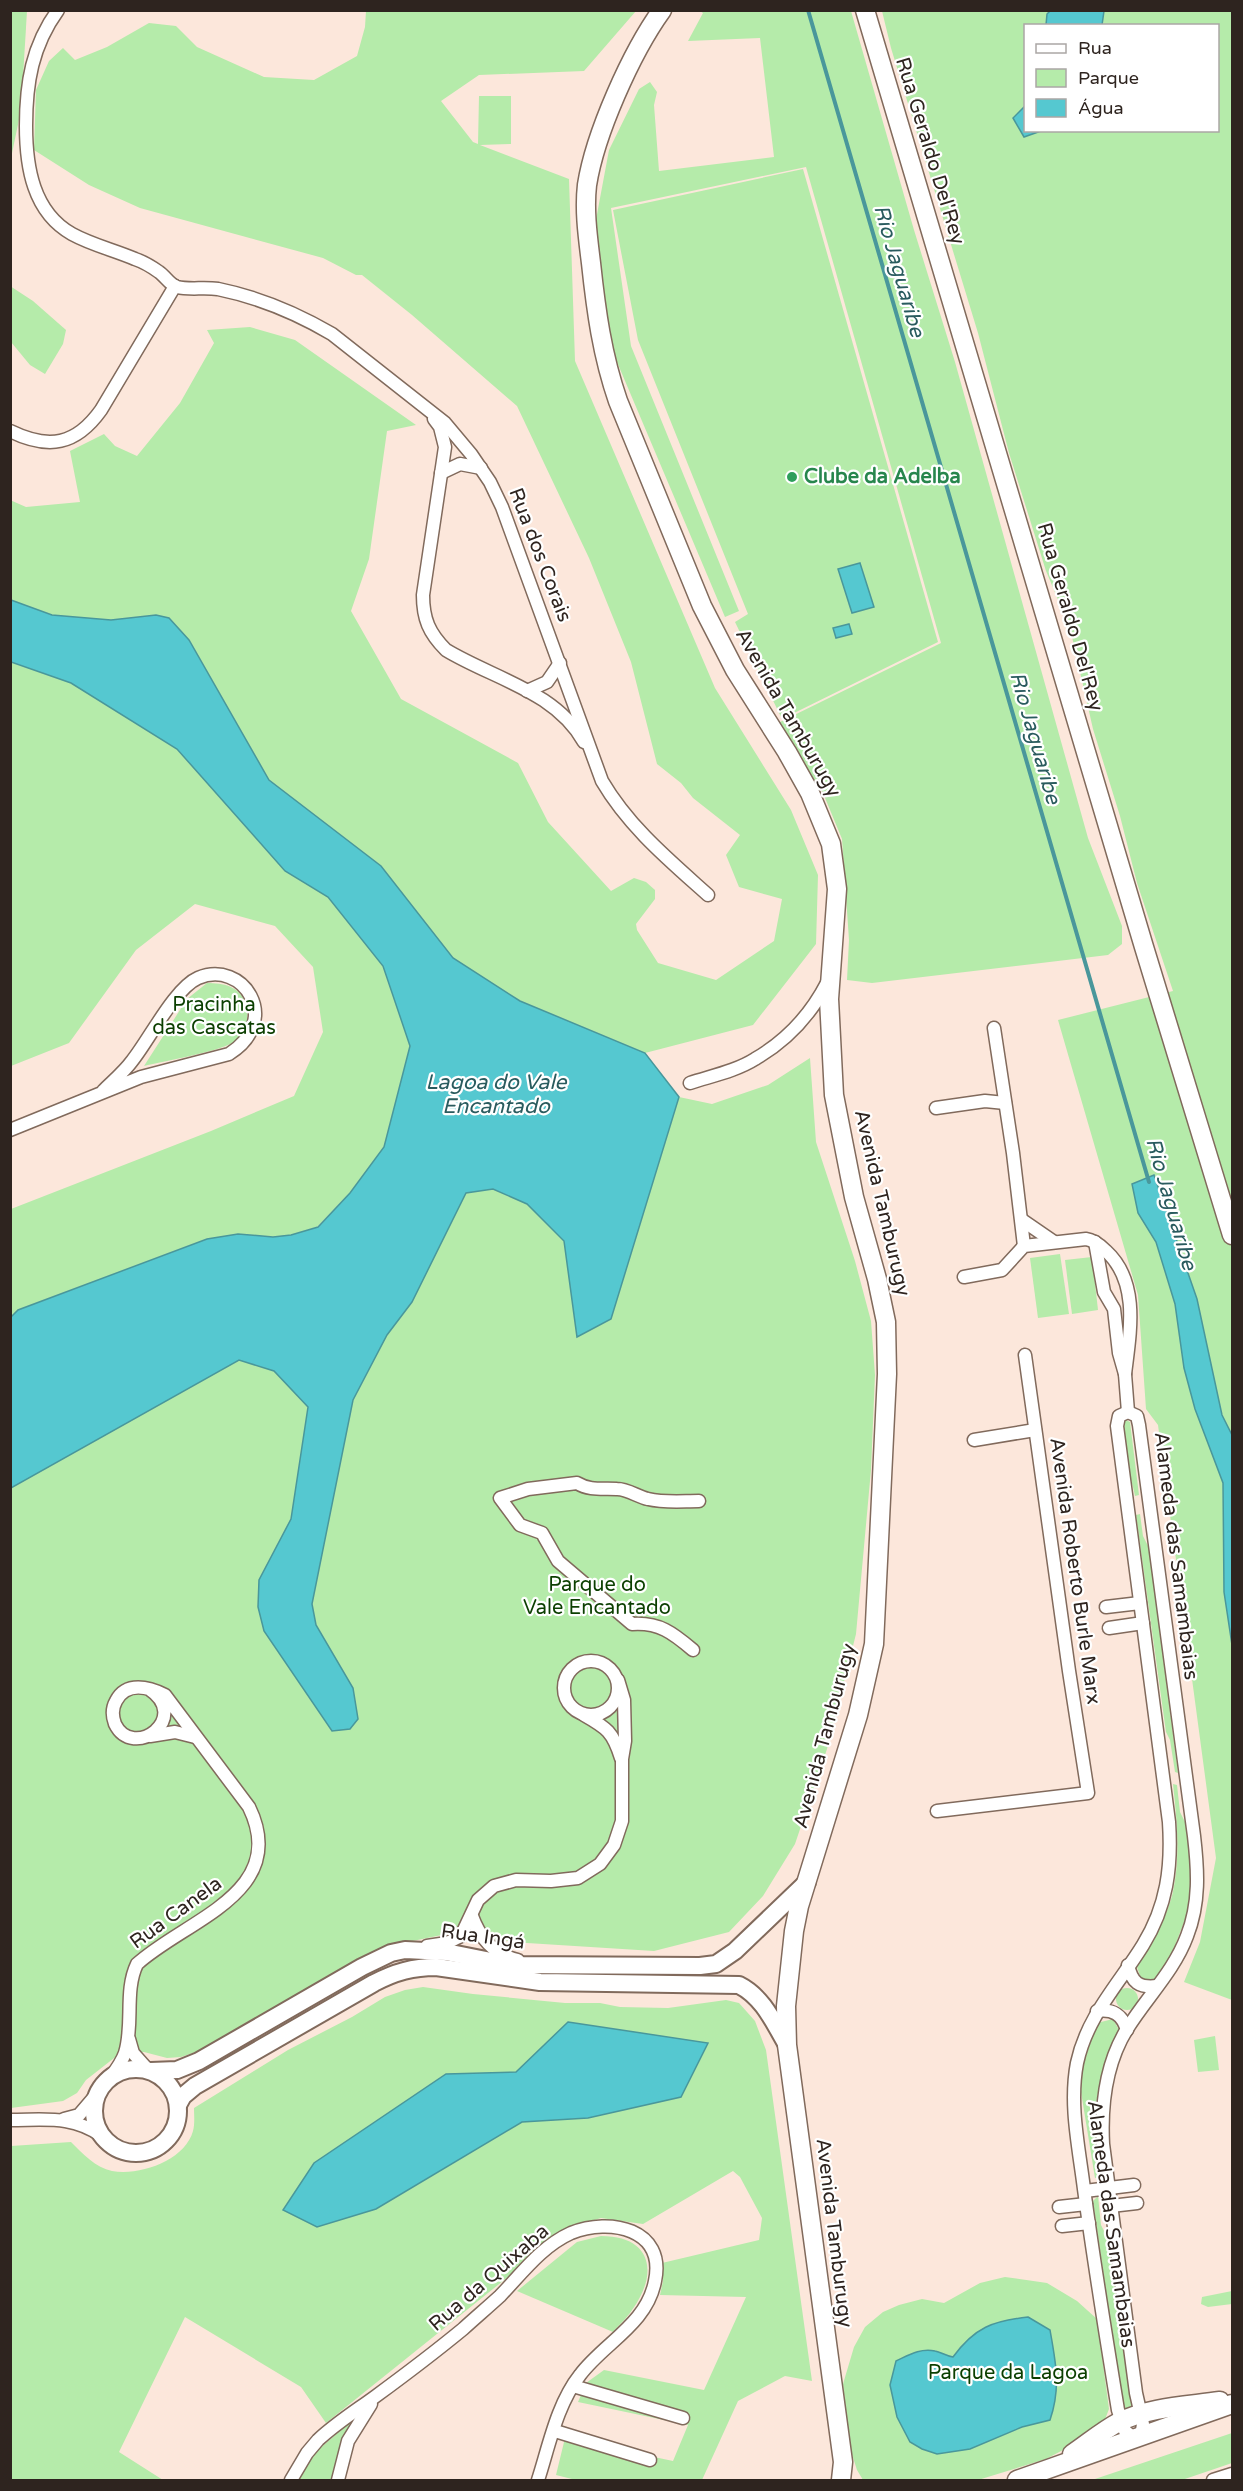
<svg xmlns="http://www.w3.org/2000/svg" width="1243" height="2491" font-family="'Varela Round',sans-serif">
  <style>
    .green { fill: #b5ebaa; fill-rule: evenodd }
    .water { fill: #55c8d0; stroke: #49979b; stroke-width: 1.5 }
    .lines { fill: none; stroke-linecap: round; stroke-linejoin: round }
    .stream { stroke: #49979b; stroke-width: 4 }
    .minor-casing { stroke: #816a5c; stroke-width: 15 }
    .tertiary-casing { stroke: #816a5c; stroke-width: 20 }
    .secondary-casing { stroke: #816a5c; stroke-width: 21 }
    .minor { stroke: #fff; stroke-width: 12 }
    .tertiary { stroke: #fff; stroke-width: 16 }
    .secondary { stroke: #fff; stroke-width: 18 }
    .leisure-dot { fill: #2e9e5b; stroke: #fff; stroke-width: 2 }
    .labels { text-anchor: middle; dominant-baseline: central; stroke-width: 4.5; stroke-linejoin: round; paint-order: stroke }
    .street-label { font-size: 20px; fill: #2e241f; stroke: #fff }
    .leisure-label { font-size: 20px; font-weight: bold; fill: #27864d; stroke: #fff; text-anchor: start }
    .park-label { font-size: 20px; fill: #0b3f00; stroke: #fff }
    .water-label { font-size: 21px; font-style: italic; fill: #295b5e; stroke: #fff }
  </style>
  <rect width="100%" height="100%" fill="#fce7db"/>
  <g class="green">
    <path d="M11 11H27L21 110 11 158Z"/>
    <path d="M366 11H636L584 71 479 75 441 101 473 142 478 144 479 96H511V144L480 145 569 179 575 361 715 688 791 810 818 875 816 944 753 1025 645 1053 520 1001 453 958 381 866 269 780 189 640 156 615 111 620 52 615 11 600 10 500 26 507 80 502 70 451 104 434 115 446 137 456 180 403 214 343 207 330 250 327 295 340 416 425 387 431 369 559 351 611 401 699 518 763 548 822 611 891 634 878 646 882 655 890V899L636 924 637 930 658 963 716 980 774 941 782 899 739 887 726 855 740 835 693 798 681 783 657 764 631 662 589 558 517 406 412 315 362 275H356L323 258 140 208 89 185 34 150 36 90 49 61 63 48 75 60 107 47 149 23 176 26 197 47 264 77 314 80 357 56 365 27Z"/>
    <path d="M700 11H851L914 230 955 362 1088 838 1122 926V944L1108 955 872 983 847 980 849 940 842 839 823 793 778 723 941 643 806 167 611 208 631 346 739 611 725 617 617 362 605 317 595 225 609 150 639 89 650 82 657 92 654 105 659 171 774 157 760 38 688 41 703 13Z"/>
    <path d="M882 11H1050L1047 14 1046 25 1026 26 1025 106 1013 118 1024 137 1041 130H1218V26L1102 25 1104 11H1232V2000L1184 1982 1200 1942 1216 1858 1158 1425 1146 1409 1138 1295 1058 1020 1173 991 1137 883 1120 816 1093 729 1070 628 1046 571 1009 453 978 333 891 48Z"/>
    <path d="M803 169 938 642 782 719 735 622 748 614 638 340 613 210Z"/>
    <path d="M10 286 33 301 66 330 63 344 45 374 30 365 11 342Z"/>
    <path d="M11 662 71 683 177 749 285 871 328 897 383 966 410 1046 384 1147 350 1193 317 1227 291 1235 273 1237 238 1234 207 1239 18 1310 11 1317V1209L211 1131 294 1096 323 1032 313 967 275 926 195 904 136 950 69 1043 11 1066Z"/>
    <path d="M207 983C223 983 239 986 245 1002 250 1014 247 1032 237 1040 225 1051 163 1061 144 1066L187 999Z"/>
    <path d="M810 1058 816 1142 855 1261 871 1321 875 1375 871 1470 856 1634 827 1749 795 1844 763 1896 729 1932 654 1951 527 1943 447 1934 388 1946 247 2022 216 2042 196 2052 181 2057 167 2058 144 2052 118 2055 86 2080 77 2093 63 2101 11 2108 10 1488 239 1360 274 1371 308 1407 291 1519 259 1580 353 1688 316 1625 312 1604 353 1400 387 1335 412 1302 465 1193 493 1189 527 1204 564 1241 577 1337 611 1319 679 1097 712 1104 768 1085Z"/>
    <path d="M1060 1254 1069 1314 1038 1318 1030 1258Z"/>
    <path d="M1092 1257 1098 1310 1072 1314 1065 1260Z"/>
    <path d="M1124 1419 1130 1422 1139 1495 1135 1496C1132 1475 1113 1439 1124 1419Z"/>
    <path d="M1140 1514 1143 1536 1149 1548 1178 1773 1175 1772 1170 1740 1166 1732 1136 1515Z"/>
    <path d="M1173 1784 1177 1785 1180 1812 1187 1826 1193 1889 1189 1909 1173 1951 1159 1975 1154 1980 1148 1981 1141 1979 1137 1967C1150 1945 1165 1921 1172 1896 1181 1860 1177 1821 1173 1784Z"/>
    <path d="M423 1987 473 1994 565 2003H600L620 2007 668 2008 726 2000 739 2003 755 2021 766 2050 812 2381 785 2376 738 2401 702 2480H576L556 2475 565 2438 673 2461 688 2425 578 2402 586 2383 604 2370 704 2390 746 2297 660 2295 663 2281 662 2263 759 2240 762 2218 740 2177 733 2171 643 2224 601 2218 569 2228 326 2423 301 2387 185 2317 119 2452 163 2480H11V2146L71 2142C82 2153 96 2168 112 2171 141 2176 185 2160 193 2131 195 2124 194 2114 194 2108L288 2050 352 2017 385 1997 405 1990ZM516 2072 681 2097 588 2118 522 2122 376 2209 446 2074Z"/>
    <circle cx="1127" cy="1999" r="11"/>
    <path d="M1113 2019 1119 2030C1107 2062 1093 2096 1094 2130 1095 2146 1099 2162 1102 2177L1095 2178 1081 2092 1083 2065 1097 2023Z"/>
    <path d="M1215 2036 1219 2070 1198 2072 1194 2040Z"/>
    <path d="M1098 2196 1101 2225 1108 2239 1132 2410 1123 2411 1093 2201Z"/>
    <path d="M601 2236C652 2236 659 2273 632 2310 627 2318 619 2325 613 2332L517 2291 577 2242Z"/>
    <path d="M1005 2277 1047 2283 1077 2301 1097 2319 1109 2409 1104 2422 1063 2450 1046 2459 978 2480H863L857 2470 850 2448 843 2384 854 2347 865 2327 883 2312 899 2305 922 2299 944 2303 980 2283Z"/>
    <path d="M1232 2291V2304L1208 2307 1201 2304 1202 2297Z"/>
    <path d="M357 2416 341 2446 334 2480H297L318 2450Z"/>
    <path d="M1232 2433V2463L1182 2480H1092Z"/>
  </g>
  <g class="water">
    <path d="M1050 11H1104L1102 25H1046L1047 14Z"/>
    <path d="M1025 106 1026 130 1041 131 1024 137 1013 118Z"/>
    <path d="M860 563 874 607 852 613 838 569Z"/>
    <path d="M11 600 52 615 111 620 156 615 169 618 189 640 269 780 381 866 453 958 520 1001 645 1053 679 1097 611 1319 577 1337 564 1241 527 1204 493 1189 466 1193 412 1302 387 1335 353 1400 312 1604 316 1625 353 1688 358 1719 350 1729 332 1731 264 1631 258 1607 259 1580 291 1519 308 1407 274 1371 239 1360 11 1488V1317L18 1310 207 1239 238 1234 273 1237 291 1235 318 1227 350 1193 384 1147 410 1046 383 966 328 897 285 871 177 749 71 683 11 662Z"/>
    <path d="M849 624 852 634 836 638 833 628Z"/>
    <path d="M1154 1175 1197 1299 1222 1415 1232 1435V1645L1224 1592 1223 1483 1195 1409 1184 1368 1175 1304 1156 1242 1138 1213 1132 1184Z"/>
    <path d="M568 2022 708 2043 681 2097 588 2118 522 2122 376 2209 317 2227 283 2210 314 2163 446 2074 516 2072Z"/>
    <path d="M1028 2317 1050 2330C1056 2363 1061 2388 1050 2420L1022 2427 970 2449 937 2454 922 2449 910 2442 897 2417 890 2385 896 2361C909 2355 920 2348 935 2351 941 2352 946 2356 953 2357 975 2327 993 2321 1028 2317Z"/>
  </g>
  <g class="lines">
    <path class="stream" d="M808 10 1149 1182"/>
    <defs>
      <g id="minor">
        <path d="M58 10C32 46 26 83 26 126 26 167 33 212 72 234 92 245 114 250 135 259 144 262 152 267 159 272 165 276 170 285 177 287 189 290 204 287 218 289 257 297 298 314 332 334L445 423 471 454 490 482 502 507 602 781C629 827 669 860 708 895"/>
        <path d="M434 419 440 427 445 447 423 595C423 619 429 633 446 650 494 679 555 691 584 742"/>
        <path d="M10 431C49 450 76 445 101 410L175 286"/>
        <path d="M441 473 460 464 481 468"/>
        <path d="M527 691 547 682 560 663"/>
        <path d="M994 1028 1013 1153 1024 1246"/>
        <path d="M690 1083C711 1076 736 1071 755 1059 786 1041 811 1014 827 983"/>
        <path d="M936 1108 985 1101 1005 1103"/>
        <path d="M10 1130 141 1077 229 1054C283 1020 243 959 198 978 175 988 149 1040 132 1061 124 1072 113 1081 103 1091"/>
        <path d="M1022 1220 1054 1242"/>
        <path d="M1095 1242 1104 1292 1114 1309 1119 1353 1125 1374 1128 1412"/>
        <path d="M964 1277 1002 1270 1024 1246 1086 1239C1094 1240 1100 1245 1106 1251 1140 1282 1130 1333 1125 1374"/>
        <path d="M974 1440 1035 1430"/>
        <path d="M1106 1607 1140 1603"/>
        <path d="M1109 1628 1143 1623"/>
        <path d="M693 1650C673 1633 659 1622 632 1624L558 1561 542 1533 520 1525 500 1498 528 1489 577 1483C590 1491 603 1488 617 1489 628 1489 638 1497 648 1499 665 1503 682 1501 699 1501"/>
        <circle cx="591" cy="1688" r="27"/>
        <path d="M584 1715C607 1728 613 1732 621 1758"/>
        <path d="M150 1736 175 1732 195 1737"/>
        <path d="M937 1811 1088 1793 1069 1671 1025 1355"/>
        <path d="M472 1916C480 1938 494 1955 518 1960"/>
        <path d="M427 1946 447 1943 461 1936 478 1900 494 1886 516 1880 551 1881 578 1878 600 1864 614 1845 622 1821V1759L625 1741 624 1700 618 1680"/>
        <path d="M1128 1965C1132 1983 1139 1988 1157 1986"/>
        <path d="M1097 2011C1113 2009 1122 2014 1127 2030"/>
        <path d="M129 2039 133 2053 149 2071"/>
        <path d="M110 2078C116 2070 122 2062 125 2053 134 2024 124 1991 137 1964 185 1920 291 1893 249 1807L165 1695C149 1687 126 1681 116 1701 112 1708 112 1716 115 1724 133 1761 192 1718 149 1689"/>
        <path d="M64 2119 79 2115 97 2094"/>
        <path d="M10 2120C46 2120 72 2115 102 2136"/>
        <path d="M1085 2191 1134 2185"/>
        <path d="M1111 2206 1137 2203"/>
        <path d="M1059 2207 1086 2204"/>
        <path d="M1062 2226 1089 2223"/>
        <path d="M573 2386 683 2418"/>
        <path d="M555 2431 650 2460"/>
        <path d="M1135 2439 1125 2431 1118 2410C1106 2337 1094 2263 1084 2189 1079 2148 1069 2105 1077 2063 1087 2016 1119 1984 1143 1945 1167 1906 1172 1867 1169 1822L1117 1426 1119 1416 1128 1412 1137 1416 1139 1425 1194 1836C1198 1870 1200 1903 1187 1936 1174 1971 1147 1997 1127 2029 1106 2063 1101 2105 1103 2144L1136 2393 1143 2424 1141 2437"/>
        <path d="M291 2480 307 2453 318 2440C336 2423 357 2410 376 2396 406 2374 435 2352 463 2329 475 2318 488 2307 500 2296 522 2273 542 2246 571 2233 610 2217 666 2229 655 2281 647 2324 604 2343 580 2375 557 2404 549 2446 538 2480"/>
        <path d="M338 2480 348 2441 371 2404"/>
        <path d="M1213 2480 1232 2474"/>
      </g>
      <g id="tertiary">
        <circle cx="136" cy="2111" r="42"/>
        <path d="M151 2071 177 2070 199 2061 362 1967 391 1953 405 1950 446 1952 511 1965 700 1966 716 1964 735 1951 807 1882"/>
        <path d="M178 2105 183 2096 195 2086 374 1983C395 1972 413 1967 436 1967L540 1982 739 1985C763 1997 774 2023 787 2045"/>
      </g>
      <g id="secondary">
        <path d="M662 10C631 53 595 134 587 185 584 211 588 238 591 263 596 310 602 355 618 401L702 606 735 670 787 752 810 793 831 844 837 889 829 999 834 1095 854 1197 877 1279 886 1322 887 1374 874 1644 858 1715 799 1906 794 1931 786 2006 787 2045 843 2462 841 2480"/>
        <path d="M865 10 1144 947 1232 1235"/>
        <path d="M1072 2454C1087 2444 1102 2431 1119 2422 1150 2407 1186 2406 1220 2401"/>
        <path d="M1017 2480 1232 2404"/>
      </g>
    </defs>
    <use href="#minor" class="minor-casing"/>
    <use href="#tertiary" class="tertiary-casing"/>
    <use href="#secondary" class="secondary-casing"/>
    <use href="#minor" class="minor"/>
    <use href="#tertiary" class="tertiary"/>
    <use href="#secondary" class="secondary"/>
  </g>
  <circle class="leisure-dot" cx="792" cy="477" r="6"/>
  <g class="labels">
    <g class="street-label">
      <text transform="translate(930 151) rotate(73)">Rua Geraldo Del'Rey</text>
      <text transform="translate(540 555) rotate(69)">Rua dos Corais</text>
      <text transform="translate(1070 617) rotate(74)">Rua Geraldo Del'Rey</text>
      <text transform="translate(788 713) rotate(60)">Avenida Tamburugy</text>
      <text transform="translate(882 1203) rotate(77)">Avenida Tamburugy</text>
      <text transform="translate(1176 1556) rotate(83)">Alameda das Samambaias</text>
      <text transform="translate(1075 1571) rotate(82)">Avenida Roberto Burle Marx</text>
      <text transform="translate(825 1736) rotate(-75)">Avenida Tamburugy</text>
      <text transform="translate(176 1913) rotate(-36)">Rua Canela</text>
      <text transform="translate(483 1937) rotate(8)">Rua Ingá</text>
      <text transform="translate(1111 2224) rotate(82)">Alameda das Samambaias</text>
      <text transform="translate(834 2233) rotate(83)">Avenida Tamburugy</text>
      <text transform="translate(489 2278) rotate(-41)">Rua da Quixaba</text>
    </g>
    <g class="leisure-label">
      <text x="804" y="477">Clube da Adelba</text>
    </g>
    <g class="park-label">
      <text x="214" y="1005">Pracinha<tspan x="214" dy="23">das Cascatas</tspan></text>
      <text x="597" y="1585">Parque do<tspan x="597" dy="23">Vale Encantado</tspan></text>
      <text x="1008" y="2373">Parque da Lagoa</text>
    </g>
    <g class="water-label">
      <text transform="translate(899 271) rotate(74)">Rio Jaguaribe</text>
      <text transform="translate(1035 738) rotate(74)">Rio Jaguaribe</text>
      <text x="496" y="1082">Lagoa do Vale<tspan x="496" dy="24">Encantado</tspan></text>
      <text transform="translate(1171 1204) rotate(74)">Rio Jaguaribe</text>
    </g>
  </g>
  <rect width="1243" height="2491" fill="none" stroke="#2e241f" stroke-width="24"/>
  <rect x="1024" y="24" width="195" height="108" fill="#ffffff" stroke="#aba7a5" stroke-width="1.5"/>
  <rect x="1036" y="44" width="30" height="9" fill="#ffffff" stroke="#aba7a5" stroke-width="1.5"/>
  <text x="1078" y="54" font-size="18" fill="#2e241f">Rua</text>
  <rect x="1036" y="69" width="30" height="18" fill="#b5ebaa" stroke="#aba7a5" stroke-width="1.5"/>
  <text x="1078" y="84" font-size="18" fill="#2e241f">Parque</text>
  <rect x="1036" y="99" width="30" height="18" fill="#55c8d0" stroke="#aba7a5" stroke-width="1.5"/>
  <text x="1078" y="114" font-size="18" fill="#2e241f">Água</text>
</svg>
